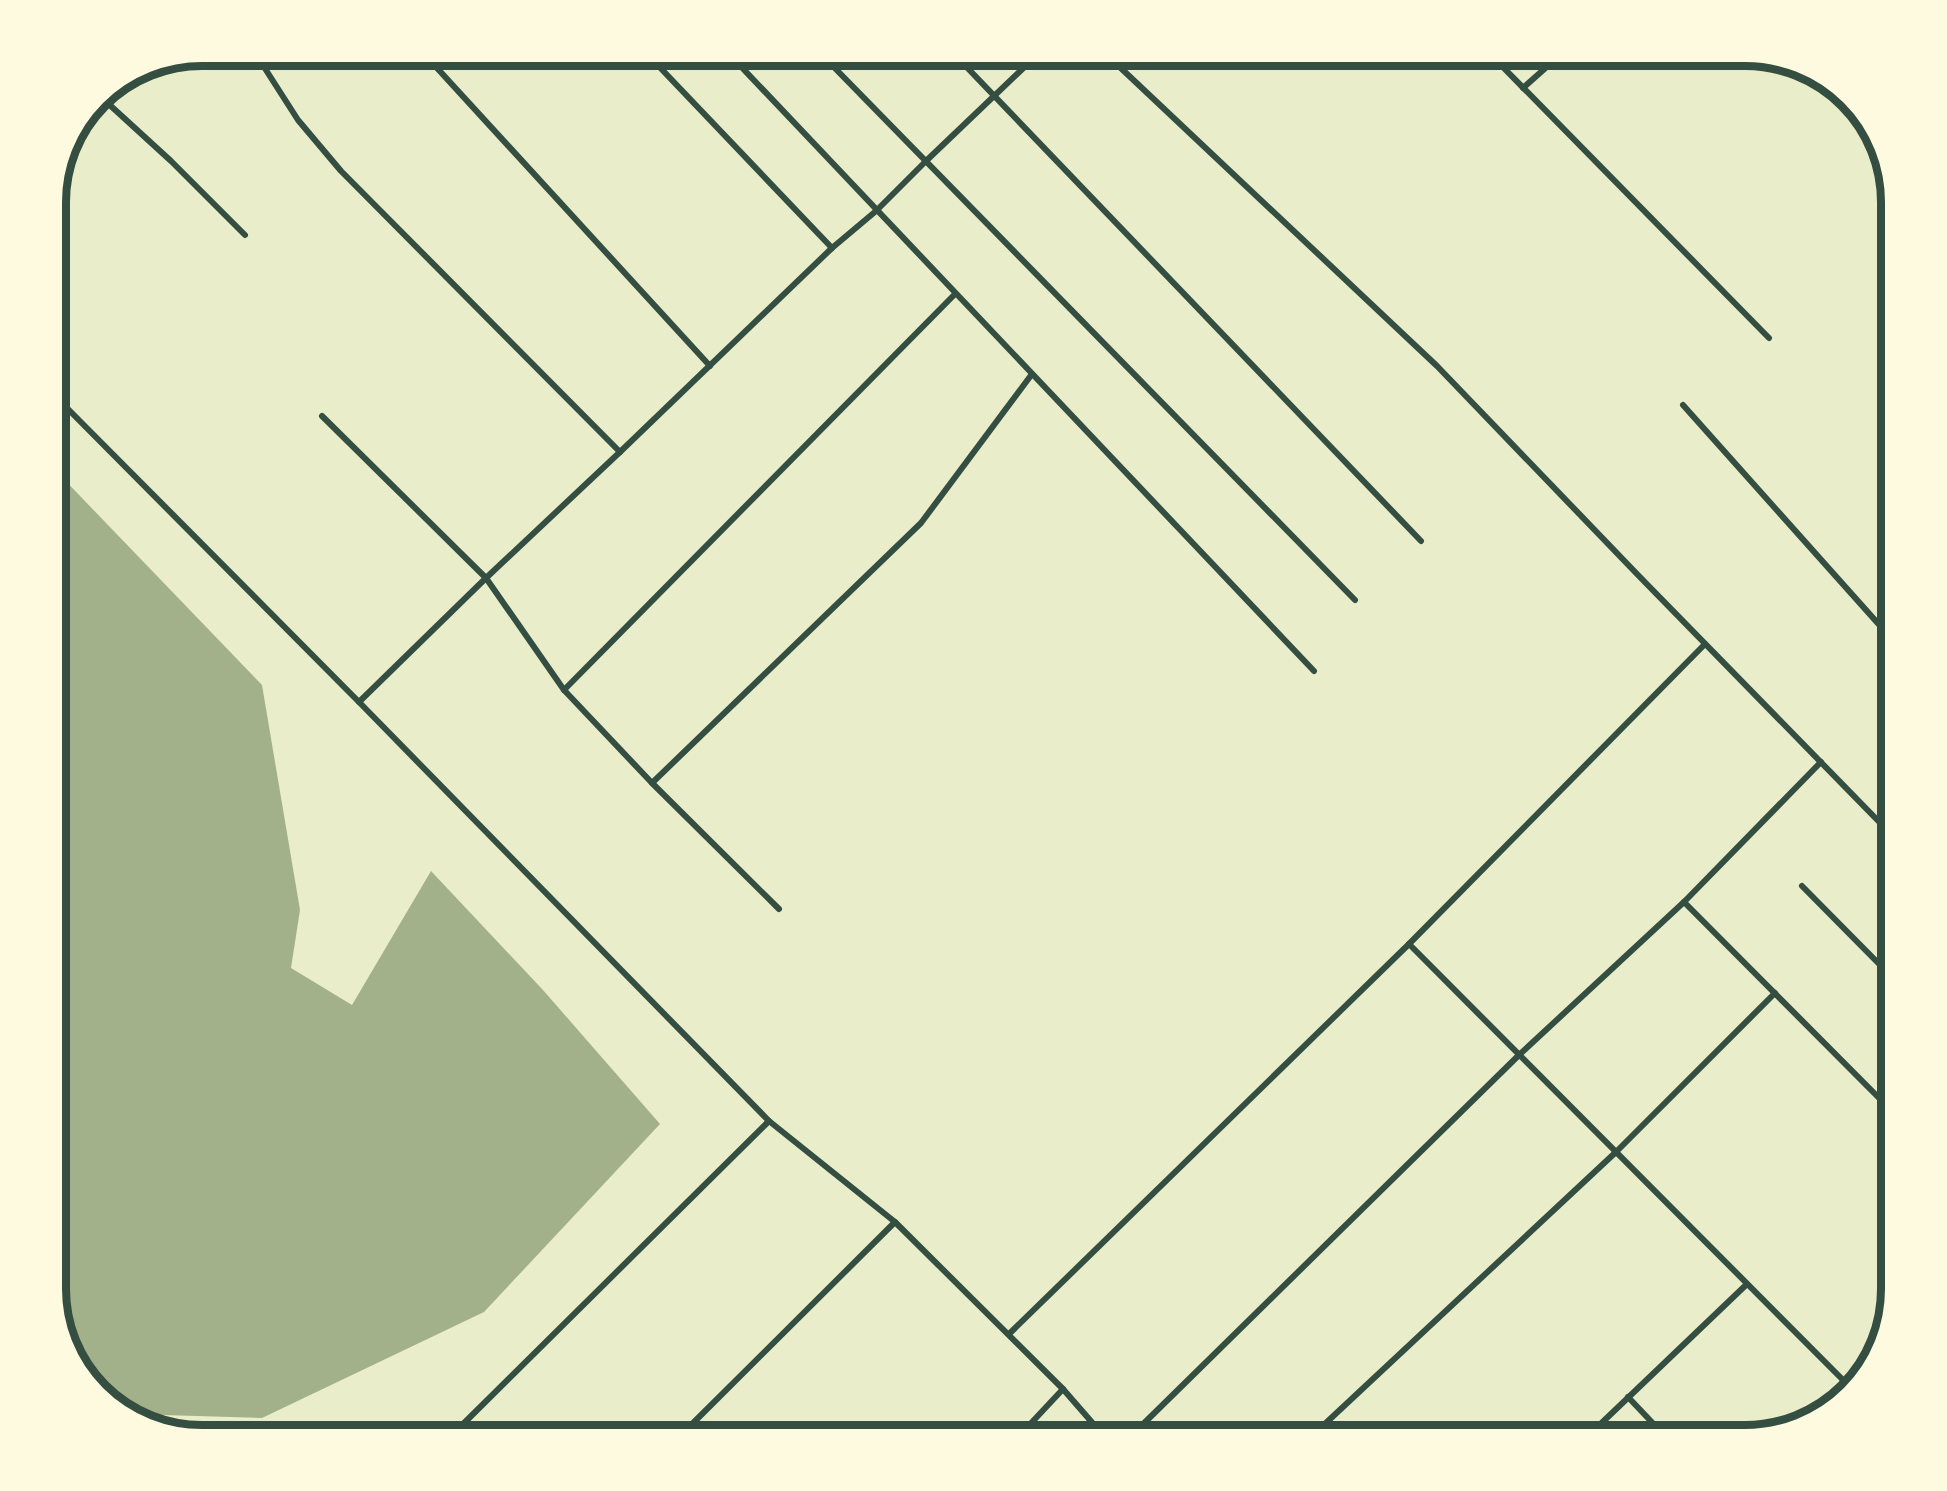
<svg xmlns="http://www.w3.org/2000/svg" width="1947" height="1491" font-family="'Times New Roman',serif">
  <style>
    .water { fill: #a3b18a }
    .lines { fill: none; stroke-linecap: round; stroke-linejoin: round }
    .minor { stroke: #344e41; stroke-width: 6 }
    .rim { fill: none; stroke: #344e41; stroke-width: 8 }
  </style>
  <rect width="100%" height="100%" fill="#e9edc9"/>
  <path class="water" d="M56 471 262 685 300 910 291 968 352 1005 431 871 543 990 660 1124 484 1312 262 1418 129 1414 113 1405 71 1354 56 1298Z"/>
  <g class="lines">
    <g class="minor">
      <path d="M257 56 298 120 341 171 620 452"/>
      <path d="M426 56 710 366"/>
      <path d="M649 56 832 248"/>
      <path d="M731 56 1314 671"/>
      <path d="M823 56 1355 600"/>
      <path d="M956 56 1421 541"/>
      <path d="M1108 56 1437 366 1637 574 1891 834"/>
      <path d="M1492 56 1769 338"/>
      <path d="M262 62 269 56"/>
      <path d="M1523 88 1559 56"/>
      <path d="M101 97 171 161 245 235"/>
      <path d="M89 113 118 84"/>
      <path d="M56 397 359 702 769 1121 895 1222 1063 1389 1103 1435"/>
      <path d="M1683 405 1891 638"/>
      <path d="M322 416 486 578 564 690 652 783 779 909"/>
      <path d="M564 690 955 294"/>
      <path d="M359 702 486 578 620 452 832 248 876 211 926 161 1036 56"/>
      <path d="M652 783 921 523 1032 374"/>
      <path d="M1802 886 1891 976"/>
      <path d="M1684 902 1891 1110"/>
      <path d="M1409 944 1850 1387"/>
      <path d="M1009 1334 1409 944 1705 644"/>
      <path d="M1628 1397 1664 1435"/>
      <path d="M452 1435 769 1121"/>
      <path d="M681 1435 895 1222"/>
      <path d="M1020 1435 1063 1389"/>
      <path d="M1132 1435 1519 1055 1684 902 1821 762"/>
      <path d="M1313 1435 1616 1152 1775 993"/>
      <path d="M1589 1435 1747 1284"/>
    </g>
  </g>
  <path d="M0 0H1947V1491H0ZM202 66H1745A136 136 0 0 1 1881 202V1289A136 136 0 0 1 1745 1425H202A136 136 0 0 1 66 1289V202A136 136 0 0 1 202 66Z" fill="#fefae0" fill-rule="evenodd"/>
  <path class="rim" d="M202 66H1745A136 136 0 0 1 1881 202V1289A136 136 0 0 1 1745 1425H202A136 136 0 0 1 66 1289V202A136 136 0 0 1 202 66Z"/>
</svg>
